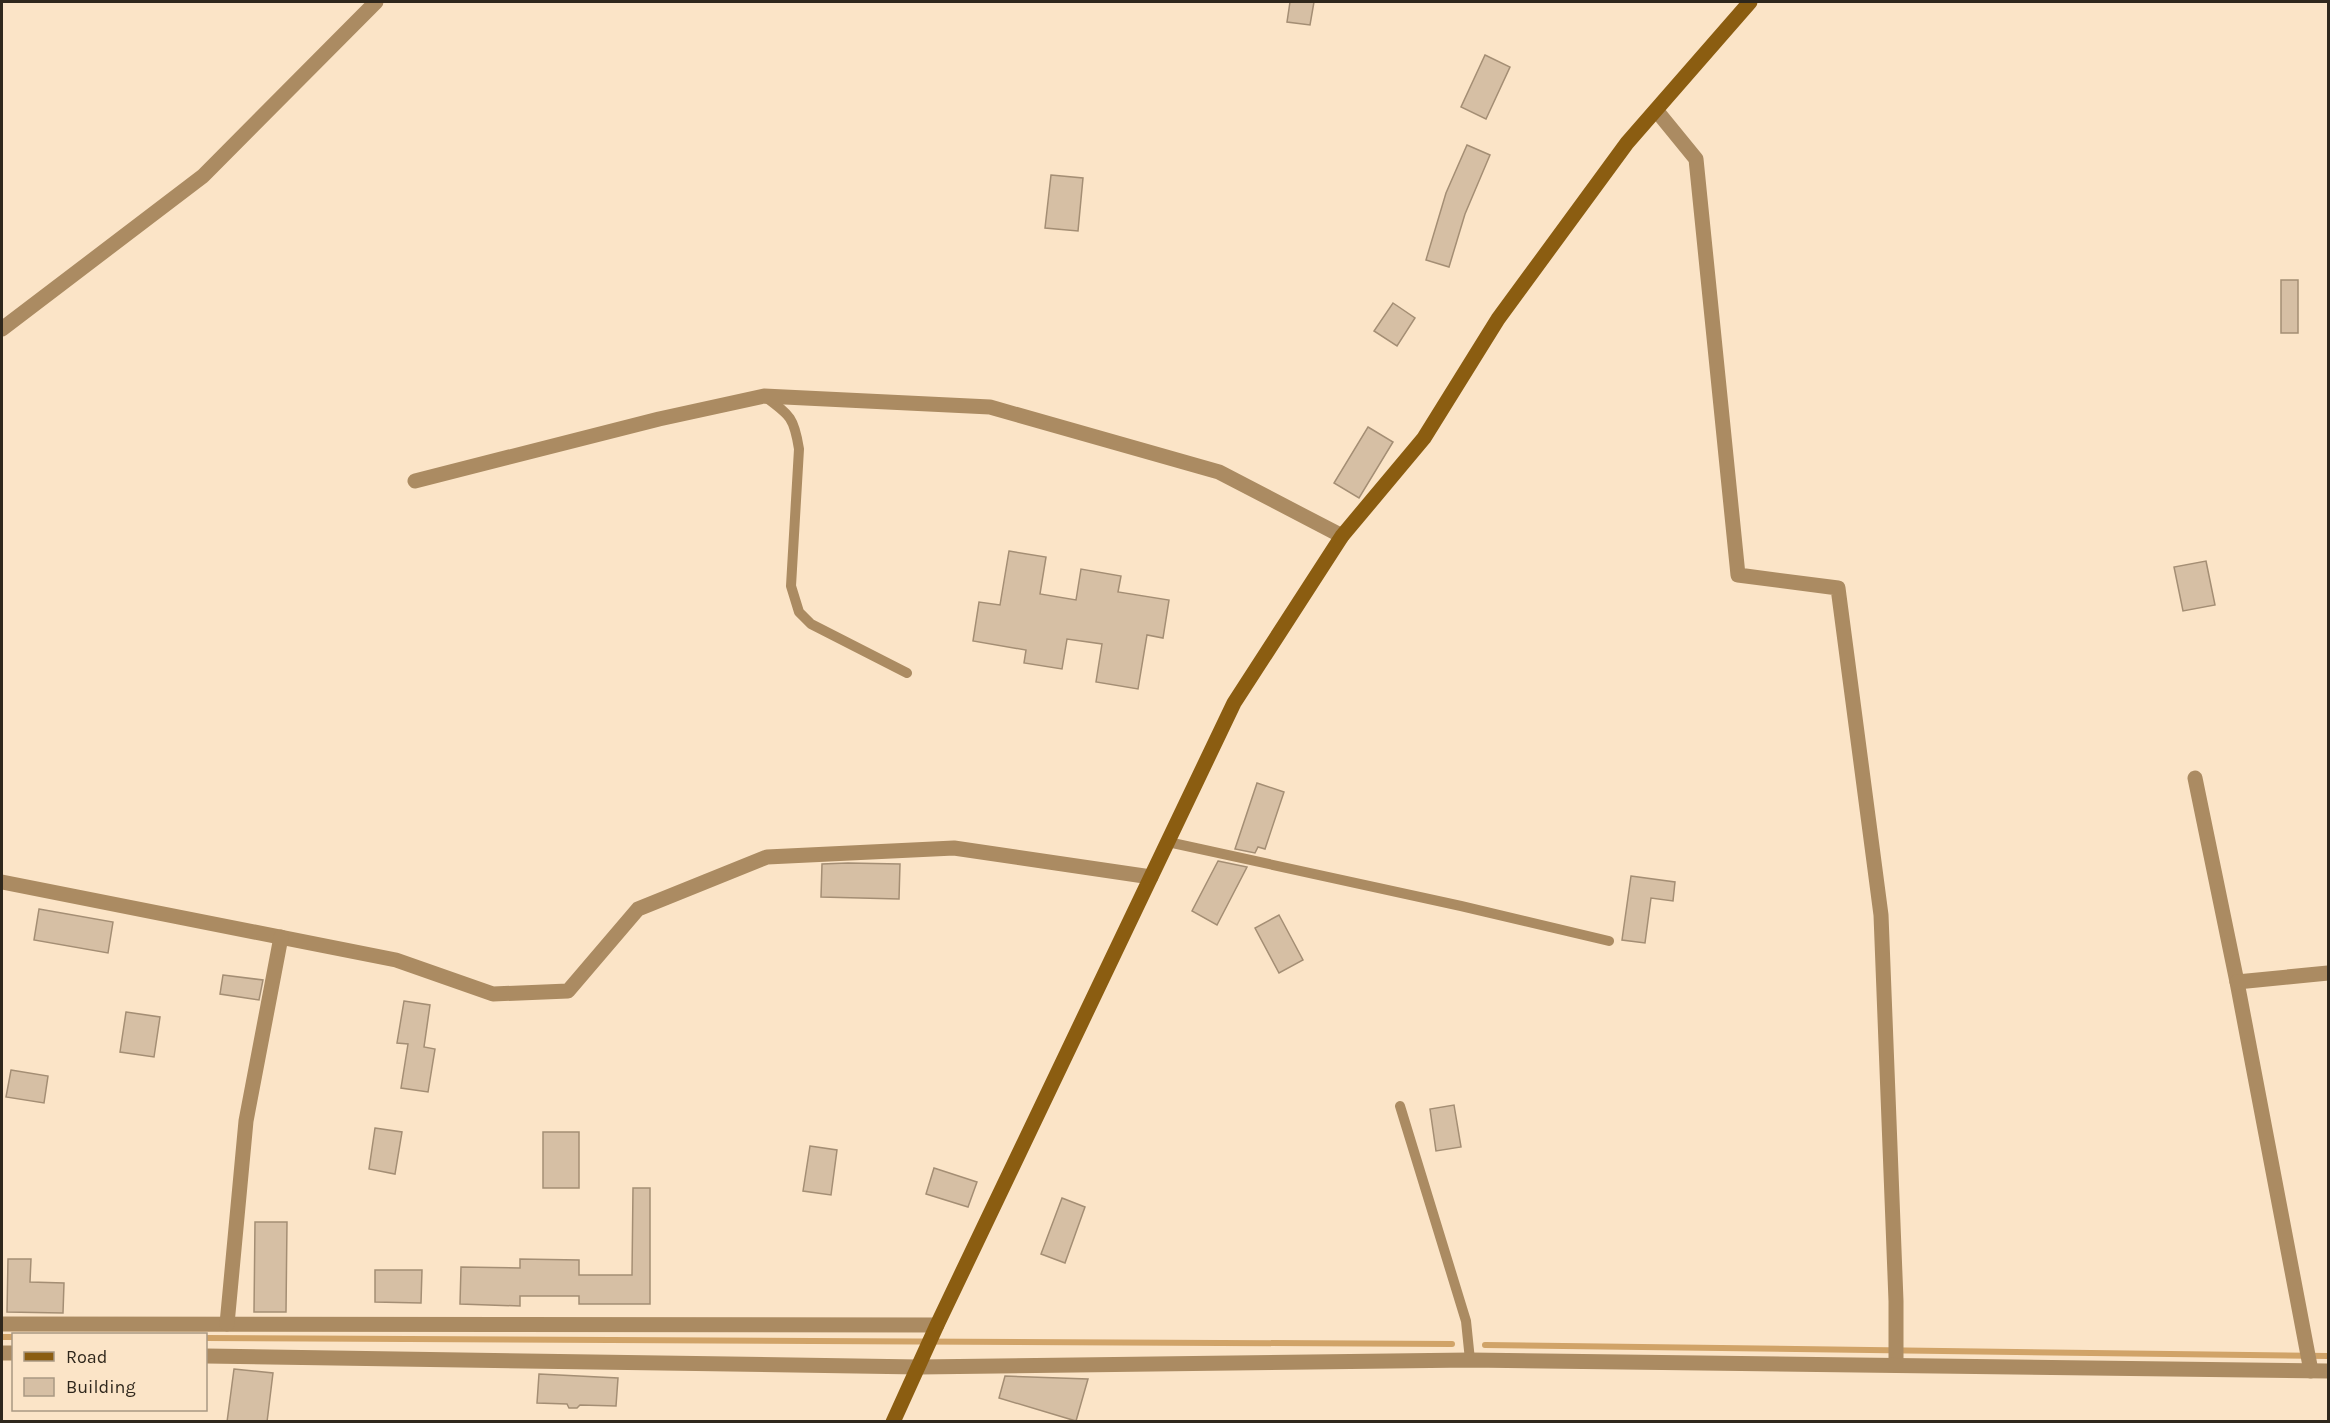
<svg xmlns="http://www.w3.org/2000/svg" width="2330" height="1423" font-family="Karla,sans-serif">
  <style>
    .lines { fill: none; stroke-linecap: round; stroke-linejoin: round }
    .stream { stroke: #d0a368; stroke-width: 6 }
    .building { fill: #d6bfa4; stroke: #a48e74; stroke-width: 1.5 }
    .lane { stroke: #ab8b62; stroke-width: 10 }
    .street { stroke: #ab8b62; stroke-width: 15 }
    .secondary { stroke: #8b5d11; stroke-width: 15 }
  </style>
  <rect width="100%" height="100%" fill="#fbe4c7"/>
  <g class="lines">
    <g class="stream">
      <path d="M2 1337H14"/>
      <path d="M206 1338 1452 1344"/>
      <path d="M1485 1345 2328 1356"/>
    </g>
  </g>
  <g class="building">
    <path d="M1290 2H1314L1310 25 1287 22Z"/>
    <path d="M1485 55 1510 67 1486 119 1461 107Z"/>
    <path d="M1467 145 1490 155 1465 214 1449 267 1426 260 1446 193Z"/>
    <path d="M1051 175 1083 178 1078 231 1045 228Z"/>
    <rect x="2281" y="280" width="17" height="53"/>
    <path d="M1393 303 1415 318 1397 346 1374 331Z"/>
    <path d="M1368 427 1393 442 1359 498 1334 483Z"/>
    <path d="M1009 551 1046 557 1040 594 1076 600 1081 569 1121 576 1118 592 1169 600 1163 638 1147 635 1138 689 1096 682 1102 644 1067 639 1062 669 1024 663 1026 650 973 641 979 602 1000 605Z"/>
    <path d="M2206 561 2215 605 2183 611 2174 567Z"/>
    <path d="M1257 783 1284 792 1265 849 1258 847 1255 853 1235 849Z"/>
    <path d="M1218 861 1247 867 1217 925 1192 911Z"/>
    <path d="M848 863 900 864 899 899 821 897 822 864Z"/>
    <path d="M1631 876 1675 882 1673 901 1651 898 1645 943 1622 940Z"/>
    <path d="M39 909 113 922 108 953 34 940Z"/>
    <path d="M1279 915 1303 960 1279 973 1255 928Z"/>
    <path d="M223 975 263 980 259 1000 220 994Z"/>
    <path d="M404 1001 430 1005 424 1047 435 1049 428 1092 401 1088 408 1044 397 1043Z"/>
    <path d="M126 1012 160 1017 154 1057 120 1052Z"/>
    <path d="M11 1070 48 1076 44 1103 6 1097Z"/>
    <path d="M1454 1105 1461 1147 1436 1151 1430 1109Z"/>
    <path d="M375 1128 402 1132 395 1174 369 1169Z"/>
    <rect x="543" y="1132" width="36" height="56"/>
    <path d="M810 1146 837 1150 831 1195 803 1191Z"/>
    <path d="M934 1168 977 1182 968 1207 926 1194Z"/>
    <path d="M633 1188H650V1304H579V1296H520V1306L460 1304 461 1267 520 1268V1259L579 1260V1275H632Z"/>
    <path d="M1062 1198 1085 1207 1065 1263 1041 1254Z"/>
    <path d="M255 1222H287L286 1312H254Z"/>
    <path d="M8 1259H31L30 1282 64 1283 63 1313 7 1312Z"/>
    <path d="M375 1270H422L421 1303 375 1302Z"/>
    <path d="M234 1369 273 1373 267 1422H227Z"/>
    <path d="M539 1374 618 1378 616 1406 580 1405 577 1408H569L567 1404 537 1403Z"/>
    <path d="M1005 1376 1088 1379 1076 1421 999 1398Z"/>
  </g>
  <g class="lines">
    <g class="lane">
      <path d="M764 396C790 415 794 417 799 449L791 586 799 612 811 624 907 673"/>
      <path d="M1168 842 1461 906 1609 941"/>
      <path d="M1400 1106 1466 1321 1470 1360"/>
    </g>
    <g class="street">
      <path d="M1656 110 1696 159 1738 575 1838 588 1881 915 1896 1301V1365"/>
      <path d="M2 329 203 176 376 2"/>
      <path d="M415 481 659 419 764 396 990 407 1219 472 1342 536"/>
      <path d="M2195 778 2237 982 2311 1371"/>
      <path d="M2 882 396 960 493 994 568 991 638 909 767 857 954 848 1151 877"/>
      <path d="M2237 982 2328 973"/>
      <path d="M2 1324 937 1325"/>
      <path d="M227 1324 246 1121 281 937"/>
      <path d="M2 1353H14"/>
      <path d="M206 1356 919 1367 1470 1360 2328 1371"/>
    </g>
    <path class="secondary" d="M893 1422 937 1325 1234 703 1342 536 1424 438 1498 319 1627 143 1750 2"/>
  </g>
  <rect width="2330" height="1423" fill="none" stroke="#2f271c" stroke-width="6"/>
  <rect x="12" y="1333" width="195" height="78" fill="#fbe4c7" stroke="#a99883" stroke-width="1.5"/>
  <rect x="24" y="1352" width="30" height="9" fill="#8b5d11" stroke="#a99883" stroke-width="1.5"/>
  <text x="66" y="1363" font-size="18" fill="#2f271c">Road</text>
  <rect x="24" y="1378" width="30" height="18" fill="#d6bfa4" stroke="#a99883" stroke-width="1.5"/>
  <text x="66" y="1393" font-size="18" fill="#2f271c">Building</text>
</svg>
